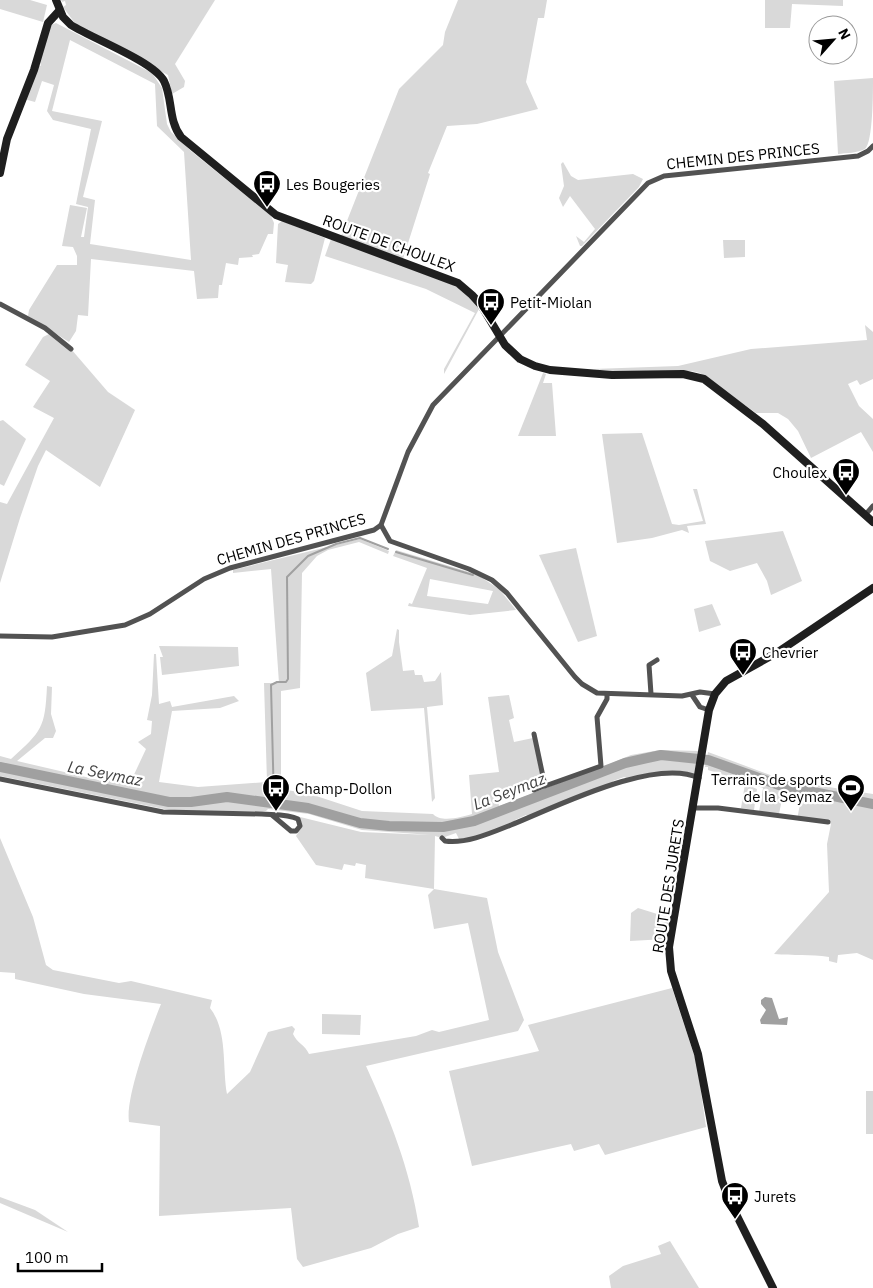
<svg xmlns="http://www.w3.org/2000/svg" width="873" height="1288" font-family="'IBM Plex Sans',sans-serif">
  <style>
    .green { fill: #d9d9d9; fill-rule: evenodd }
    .water { fill: #a0a0a0 }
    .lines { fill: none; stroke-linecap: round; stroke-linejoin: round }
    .stream { stroke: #a0a0a0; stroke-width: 2 }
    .river { stroke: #a0a0a0; stroke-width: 10 }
    .street { stroke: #525252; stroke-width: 5 }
    .secondary { stroke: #1f1f1f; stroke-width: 8 }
    .labels { text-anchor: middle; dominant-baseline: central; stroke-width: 4.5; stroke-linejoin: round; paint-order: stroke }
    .street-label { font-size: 15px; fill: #000; stroke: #fff }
    .poi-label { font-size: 15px; fill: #000; stroke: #fff; text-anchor: start }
    .water-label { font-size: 16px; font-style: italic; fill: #414141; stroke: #fff }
  </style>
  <rect width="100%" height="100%" fill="#fff"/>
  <g class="green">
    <path d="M0 0H30L47 5 43 22 0 9Z"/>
    <path d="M61 0H215L175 64 185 81 184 87 172 94 168 75 77 26 63 7 66 5 65 1 62 2Z"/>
    <path d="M458 0H547L544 18H538L526 82 538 109 477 124 447 126 428 173 430 174 403 259 341 236 399 89 443 45 445 32Z"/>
    <path d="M765 0H843V6L792 4 790 28H765Z"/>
    <path d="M56 23 152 73 162 88 167 124 171 132 191 151 271 216 274 223 273 234H268L259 254 252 255 253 257 239 258 238 265 226 263 222 285H219L218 298 197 299 194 271 91 259 88 316 78 315 76 331 69 342 28 316 29 310 57 265H77V256L73 247 62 246 70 205 87 208 81 237H84L88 207 76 204 91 129 53 120 47 111 54 85 42 81 35 102 24 99 38 65 41 66 40 61 51 25ZM70 40 155 84 157 126 184 152 191 260 90 244 95 200 83 197 102 121 52 111Z"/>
    <path d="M873 78C873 93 873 142 865 149 858 153 846 153 838 154L834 81Z"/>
    <path d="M563 162 571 176 578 180 633 174 643 179 639 187 582 246H580L576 236 584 242 595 229 570 196 563 207 559 198 564 186 561 164Z"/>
    <path d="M282 221 325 238 314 281 311 284 285 282 288 265 276 263 278 224Z"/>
    <path d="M331 239 451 284 462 290 479 309 444 374V369L475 313 426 289 325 256Z"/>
    <path d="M723 240H745V257L724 258Z"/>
    <path d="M865 325 873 332V379L860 385 857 380 848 384 859 406 873 419V452L861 432 811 458 798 431 788 419 778 413H756L700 373 691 371 622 372 593 369 678 366 751 349 867 340Z"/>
    <path d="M49 334 71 349 108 392 135 410 100 487 46 450 38 466 20 518 0 583V502L7 504 54 418 33 407 50 381 25 365 43 337Z"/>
    <path d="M543 373 546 374 543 383H552L556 436H518Z"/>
    <path d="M3 420 26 439 4 486 0 484V421Z"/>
    <path d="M642 433 672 524 679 525 703 521 693 489H697L706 524 687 526 689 533 682 530 652 538 617 543 602 434Z"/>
    <path d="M783 531 802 581 771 595 767 581 757 563 730 571 710 561 705 541Z"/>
    <path d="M360 539 389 551 388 554 359 542 328 550 317 556 302 573 300 688 281 691V789L310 794 362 811 433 814C441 823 462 817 472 814L469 775 499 772 488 697 509 695 514 718 509 720 514 742 533 738 541 778 539 785 525 790 523 786 506 789V792L497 794 499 806 598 769 631 755 660 750 700 751 699 779 681 773 629 779 624 777 613 781 611 786 531 817 526 815 515 820 514 824 460 841 456 833 442 838 435 836 434 889 487 898 498 952 524 1020 518 1031 366 1066C390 1119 410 1169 419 1227L398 1234 371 1248 303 1267 297 1259 291 1208 159 1216 160 1126 129 1122C125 1097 151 1029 161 1004L84 994 15 979V973L0 972V838L33 917 46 965 53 970 119 983 131 981 212 1000 210 1008C228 1031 222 1067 227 1094L250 1072 268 1032 292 1026 295 1029 293 1034C297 1043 305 1045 309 1054L416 1036 432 1030 439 1032 489 1020 468 923 434 929 428 895 434 889 365 878 366 865 356 863 355 866 344 864 342 870 316 865 296 836 302 827 300 817 361 832 431 835 362 830 309 814 268 809 266 811H174L0 776V756L11 759C42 731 45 728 47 686L52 687 51 714 56 731 53 738H45L17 761 103 781 108 777 131 781 146 749 138 742 151 734 152 721 147 720 152 695 154 654H156L159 704 170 701 172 707 234 696 239 701 220 708 172 711 159 782 198 787 267 782 264 683H279L271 569 233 573V570Z"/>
    <path d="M576 548 597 636 578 642 539 555Z"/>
    <path d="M396 550 476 574 499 589 516 610 470 615 408 606 409 603 412 604 427 568 393 556ZM430 579 493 591 488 604 427 596Z"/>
    <path d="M712 604 721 625 699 632 694 609Z"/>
    <path d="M397 629 399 630V642L403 671 414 670 415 675H422L424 682 435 681 441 672 443 705 427 707 435 798 432 802 424 708 371 711 366 673 392 656Z"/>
    <path d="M159 646 238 647 239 666 162 675 160 657H163Z"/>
    <path d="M708 752 784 780 873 794V960L857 953 838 955 837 963 829 961V957C810 954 794 956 774 954L829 892 827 844 831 824 797 820 801 798 783 794 779 814 759 812 763 788 708 770V767H705Z"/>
    <path d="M745 784 757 789 754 810 741 808Z"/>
    <path d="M638 908 670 918 666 939 630 941 631 913Z"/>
    <path d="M672 988 697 1064 706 1127 605 1155 599 1144 574 1151 571 1144 472 1166 449 1071 539 1051 528 1025Z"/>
    <path d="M322 1014 361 1015 360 1035 322 1034Z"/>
    <rect x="866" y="1091" width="7" height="43"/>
    <path d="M0 1197 35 1210 68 1232 0 1203Z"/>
    <path d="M670 1241 699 1288H611L609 1276 623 1266 661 1254 658 1246Z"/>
  </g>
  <path class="water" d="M765 997 772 998 779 1019 788 1017 787 1025 761 1024 760 1020 766 1010 761 1004V1000Z"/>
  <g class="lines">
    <g class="stream">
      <path d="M396 552 473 575"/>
      <path d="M274 803 271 685 277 682H286L288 679 287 577 308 556 336 544 360 538 388 549"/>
    </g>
    <path class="river" d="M0 767 169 802H191L227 797 308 808 360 823 389 826 443 827 474 821 625 763 661 755 708 760 779 785 873 804"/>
    <g class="street">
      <path d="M0 304 45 328 71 349"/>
      <path d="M866 514 873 506"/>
      <path d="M381 525 390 541 469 569 492 580 507 593 575 677 582 684 597 693 682 696 700 692 715 694"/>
      <path d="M0 636 52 637 125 625 150 614 204 579 230 568 374 530 381 525 408 452 433 405 648 183 664 176 858 156 868 151 873 146"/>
      <path d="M651 694 649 665 657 660"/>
      <path d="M692 695 700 707 709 710"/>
      <path d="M534 734 545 786 601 766 597 717 607 699V694"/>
      <path d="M0 779 163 812 262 814C273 815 288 814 298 819L300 826 296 831H291L272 815"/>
      <path d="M534 790 544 786"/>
      <path d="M694 808H718L828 822"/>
      <path d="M442 838 445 841C466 844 491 833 511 825 556 807 654 757 699 778"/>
    </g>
    <g class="secondary">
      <path d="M56 0 63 17 71 25C93 39 153 61 164 81 173 99 168 120 181 137L276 215 458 283 472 295 481 305 505 345 520 359 535 366 550 370 612 375 683 374 704 379 763 424 873 522"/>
      <path d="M0 173 7 139 34 70 48 23 59 11"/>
      <path d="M773 1288 730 1202 722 1181 698 1054 671 971 669 947 709 710 715 694 726 681 778 652 873 588"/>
    </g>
  </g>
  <defs>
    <symbol id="bus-pin" viewBox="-11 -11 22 30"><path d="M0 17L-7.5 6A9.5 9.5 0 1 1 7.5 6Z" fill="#000" stroke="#fff"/><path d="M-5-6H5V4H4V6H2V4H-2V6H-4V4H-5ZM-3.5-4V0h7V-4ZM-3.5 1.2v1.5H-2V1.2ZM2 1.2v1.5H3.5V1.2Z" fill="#fff"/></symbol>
    <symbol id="stadium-pin" viewBox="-11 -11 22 30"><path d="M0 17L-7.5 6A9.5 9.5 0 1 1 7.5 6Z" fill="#000" stroke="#fff"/><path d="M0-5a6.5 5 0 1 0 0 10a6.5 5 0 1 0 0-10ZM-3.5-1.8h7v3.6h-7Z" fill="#fff"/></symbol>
  </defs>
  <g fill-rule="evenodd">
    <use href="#bus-pin" x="251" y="168" width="32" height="43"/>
    <use href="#bus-pin" x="475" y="286" width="32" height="43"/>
    <use href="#bus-pin" x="830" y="456" width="32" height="43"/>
    <use href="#bus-pin" x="727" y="636" width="32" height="43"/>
    <use href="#bus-pin" x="260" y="772" width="32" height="43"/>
    <use href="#stadium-pin" x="835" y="772" width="32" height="43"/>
    <use href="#bus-pin" x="719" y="1180" width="32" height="43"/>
  </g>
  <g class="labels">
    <g class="street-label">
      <text transform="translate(743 156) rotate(-6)">CHEMIN DES PRINCES</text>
      <text transform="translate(389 243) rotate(20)">ROUTE DE CHOULEX</text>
      <text transform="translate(291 539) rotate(-16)">CHEMIN DES PRINCES</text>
      <text transform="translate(668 886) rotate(-81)">ROUTE DES JURETS</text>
    </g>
    <g class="poi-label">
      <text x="286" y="184">Les Bougeries</text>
      <text x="510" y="302">Petit-Miolan</text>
      <text x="827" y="472" text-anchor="end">Choulex</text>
      <text x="762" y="652">Chevrier</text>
      <text x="832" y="779" text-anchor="end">Terrains de sports<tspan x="832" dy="17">de la Seymaz</tspan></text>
      <text x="295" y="788">Champ-Dollon</text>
      <text x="754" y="1196">Jurets</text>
    </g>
    <g class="water-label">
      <text transform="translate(105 773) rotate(11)">La Seymaz</text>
      <text transform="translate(509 791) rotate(-21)">La Seymaz</text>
    </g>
  </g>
  <g transform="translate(833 40) rotate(63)"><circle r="24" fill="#ffffff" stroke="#999999"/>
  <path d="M0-4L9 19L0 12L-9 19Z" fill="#000000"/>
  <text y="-8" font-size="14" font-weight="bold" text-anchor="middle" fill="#000000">N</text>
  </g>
  <path d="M18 1263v8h84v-8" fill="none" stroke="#000000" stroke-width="2.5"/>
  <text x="25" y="1263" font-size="15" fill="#000000" stroke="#ffffff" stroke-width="4" paint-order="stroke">100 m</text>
</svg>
